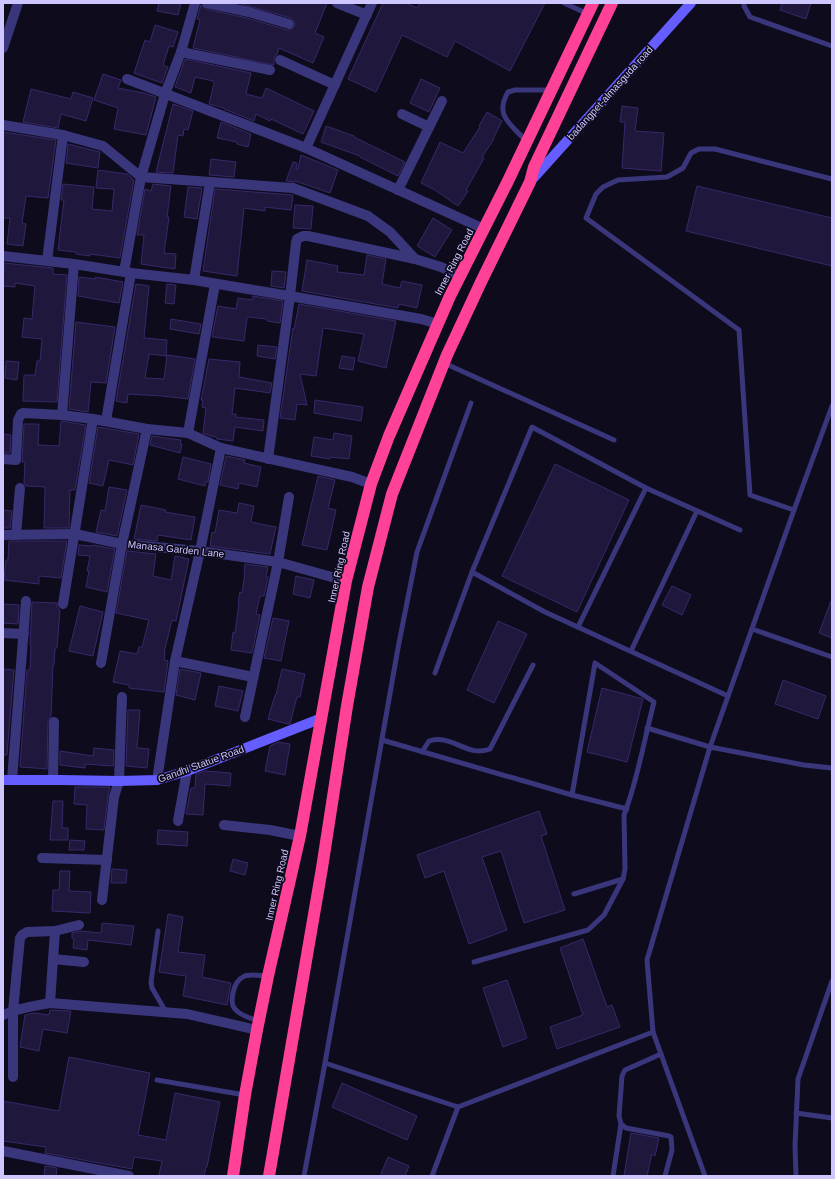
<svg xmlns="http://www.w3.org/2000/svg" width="835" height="1179" font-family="Helvetica,sans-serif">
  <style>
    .building { fill: #20173d; stroke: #372969 }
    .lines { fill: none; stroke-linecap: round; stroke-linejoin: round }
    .lane { stroke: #3a367b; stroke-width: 5 }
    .street { stroke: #3a367b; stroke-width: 10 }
    .secondary { stroke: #655dff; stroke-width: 10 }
    .highway { stroke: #ff4198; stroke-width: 12 }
    .labels { text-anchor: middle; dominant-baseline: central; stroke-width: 3.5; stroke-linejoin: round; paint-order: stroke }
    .street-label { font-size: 10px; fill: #cec6ff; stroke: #0e0b1c }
  </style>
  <rect width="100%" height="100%" fill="#0e0b1c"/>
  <g class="building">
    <path d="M159 3H181L178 15 157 11Z"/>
    <path d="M238 3H327L315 33 324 37 313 63 279 48 277 54 274 58V65L193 48 200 20 197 19 201 5 206 9 247 18 287 30H291L295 26V22L291 18Z"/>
    <path d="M383 3H406L417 8 420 3H545L510 71 455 41 447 57 402 35 376 92 348 79Z"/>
    <path d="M782 3H811L806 19 780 10Z"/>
    <path d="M155 25 178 32 173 47 169 46 163 65 168 67 162 83 134 73 145 40 150 42Z"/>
    <path d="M185 59 251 73 246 94 262 98 266 88 314 111 303 134 271 119 270 121 256 114 254 121 224 109V108L209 104 214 83 213 81 195 77 191 93 175 87Z"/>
    <path d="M103 74 121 80 118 88 144 93 156 97 146 135 114 129 118 108 94 100Z"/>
    <path d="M421 79 440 88 429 112 410 103Z"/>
    <path d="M31 89 71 99 73 92 93 98 86 121 61 114 58 128 23 122Z"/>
    <path d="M173 104 193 111 188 130 184 129 183 136 178 135 173 173 156 172Z"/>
    <path d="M622 106 638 108 635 131 664 133 661 171 622 168 625 122H620Z"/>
    <path d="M487 112 502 121 493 139H494L482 157 484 158 466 190 468 191 458 206 435 190 421 183 440 142 463 153 480 127 479 126Z"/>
    <path d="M221 122 251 134 248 147 237 144V142L217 138Z"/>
    <path d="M326 126 354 136V137L405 162 398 176 360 157V156L321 142Z"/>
    <path d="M3 132 56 140 48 198 26 196 22 223 26 224 23 246 7 244 10 218H3Z"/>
    <path d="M68 144 100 152 98 168 66 163Z"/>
    <path d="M301 155 338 170 330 193 295 181V182L286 181 293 162 297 163 296 169H298Z"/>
    <path d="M211 159 236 162 234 177 209 175Z"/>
    <path d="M98 170 127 174 132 178V180H134L120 258 90 254V256L76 254V252L58 250 64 200H61L63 184 94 187 92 209 112 211 114 189 96 188Z"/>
    <path d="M153 184 171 186 167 217H169L164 253 176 254 175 269 141 264 144 235H137L145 189 151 191Z"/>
    <path d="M697 186 832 218V266L686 231Z"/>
    <path d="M188 187 202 188 197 219 184 217Z"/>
    <path d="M215 189 293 195 291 210 265 207V211L244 208 237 276 203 271Z"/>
    <path d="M295 205 313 206 311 229 293 228Z"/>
    <path d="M433 218 452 230 435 257 417 246Z"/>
    <path d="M367 255 386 259 382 284 400 288 402 281 422 285 417 308 399 304 398 308 302 291 307 260 338 266 337 272 364 275Z"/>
    <path d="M4 263 53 268V274L67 275 57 402 23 401 24 375H35L37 361H40L42 339 22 337 24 318 32 319 35 286 15 283V287L3 286Z"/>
    <path d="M272 271 286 272 284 288 271 286Z"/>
    <path d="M79 277 95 279V277L123 282 119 303 78 296Z"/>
    <path d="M136 284 149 286 144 338 167 340 166 356 149 354 145 378 164 379 167 355 195 359 188 399 162 396 128 394 127 403 116 401Z"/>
    <path d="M167 284 176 285 174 304 165 303Z"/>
    <path d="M253 296 283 301 280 323 267 321V319L248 317 247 318 244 341 213 337 212 336 218 306 236 309 238 298 252 300Z"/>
    <path d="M299 304 396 321 386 368 358 361 364 334 323 328 316 376 300 374 307 405 297 404 295 420 280 418 293 328 294 329Z"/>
    <path d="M171 319 201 324 199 334 170 329Z"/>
    <path d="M76 322 115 327 106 383 91 382 88 412 69 409Z"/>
    <path d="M258 345 277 347 275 359 257 356Z"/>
    <path d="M342 356 355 358 353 370 339 368Z"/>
    <path d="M209 359 240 362 239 377 272 383 270 393 235 388 232 414H236V417L264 420 263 431 235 427 233 441 217 439 216 437 211 436 203 433 206 408 202 407 203 400H201Z"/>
    <path d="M6 361 19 362 17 380 5 378Z"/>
    <path d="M315 400 363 407 361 421 314 413Z"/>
    <path d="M61 421 86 425 75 490H70L69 528H44L45 487 26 486 24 483 25 462H22L24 424H39L38 445 59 446Z"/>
    <path d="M98 427 139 434 133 465 109 460 103 486 89 483Z"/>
    <path d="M334 433 352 436 349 459 330 457V459L311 456 314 437 333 440Z"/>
    <path d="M3 434 11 435 10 453H3Z"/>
    <path d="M152 436 181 440 180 444H182L180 453 150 445Z"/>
    <path d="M226 456 245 460 244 463 261 467 257 487 239 483 238 489 220 485Z"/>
    <path d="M183 457 211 464 208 482 206 481 205 486 178 479Z"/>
    <path d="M555 464 629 500 577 612 502 576Z"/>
    <path d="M318 476 335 480 328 508 336 510 327 550 302 545Z"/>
    <path d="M109 487 127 490 117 536 96 532 101 510 105 511Z"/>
    <path d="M239 503 254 506 251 522 276 527 270 554 210 546 212 532 215 533 219 510 237 513Z"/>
    <path d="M141 505 166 510 165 512 195 517 191 540 158 535 157 541 134 539Z"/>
    <path d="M3 510 12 511 10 528H3Z"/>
    <path d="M9 541H67L61 578 39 576V584L4 580 6 560H8Z"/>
    <path d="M79 545 93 546V545L115 549 107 592 86 587 89 571H87L90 556 78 555Z"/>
    <path d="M127 551 156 554 153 576 171 580 175 556 189 559 176 621 172 620 164 653H165L164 660 168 661 164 692 129 688V685L113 682 120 651 137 654 139 647H142L149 620 116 613Z"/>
    <path d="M245 564 268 567 266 577H268L264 596H260L256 614 260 615 252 653 231 650 233 632 235 633 239 603H238L240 592 242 593 245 572H244Z"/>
    <path d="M296 576 314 580 310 598 293 594Z"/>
    <path d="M672 586 691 595 682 615 662 605Z"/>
    <path d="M831 601H832V638L819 633Z"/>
    <path d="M32 602 57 603V607L60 610 57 648H55L54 665H53L51 716 48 722 47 769 20 767 27 670H30L31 645H30Z"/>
    <path d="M3 604 19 605 18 624 3 623Z"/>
    <path d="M80 606 103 612 93 656 69 651Z"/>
    <path d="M273 618 289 621 281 661 264 658Z"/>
    <path d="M498 621 527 634 494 703 467 690Z"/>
    <path d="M3 669 14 670 7 755H3Z"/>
    <path d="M180 669 201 673 195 700 176 695Z"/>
    <path d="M282 669 305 674 300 697H297L290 724H288L268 719 275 695H276Z"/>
    <path d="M783 680 826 696 818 719 775 704Z"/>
    <path d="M219 686 243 691 238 711 215 706Z"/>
    <path d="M602 688 643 699 627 762 587 752Z"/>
    <path d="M128 710H140L137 748 149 749 147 768 126 766Z"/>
    <path d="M278 742 290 744 285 775 265 771 270 746Z"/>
    <path d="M94 748 114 750 113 766 85 764V768L60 765V751L93 756Z"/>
    <path d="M205 771 231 773 230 786 205 784 203 815 186 814 191 788H195L196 774Z"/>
    <path d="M75 787H110L108 796 104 830 86 829 87 805 74 804Z"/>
    <path d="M53 801H63L62 828H68V840H50Z"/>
    <path d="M539 811 547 834 541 836 565 910 524 923 501 851 482 857 507 930 469 944 444 871 425 878 417 855Z"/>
    <path d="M158 830 188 832 187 846 157 844Z"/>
    <path d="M70 840 85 841 84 850H69Z"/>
    <path d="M233 859 248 863 245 875 230 871Z"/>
    <path d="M112 869 127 870 126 883H111Z"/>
    <path d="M60 871H70L69 891 91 892 90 913 52 911 53 890H59Z"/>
    <path d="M168 914 183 917 178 952 205 955 202 977 231 983 227 1005 183 996 186 976 159 972Z"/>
    <path d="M102 923 134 926 131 945 88 940 87 950 73 948 74 939 72 938V933L80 931 101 933Z"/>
    <path d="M583 939 607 1007 612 1005 620 1027 557 1049 550 1027 583 1015 560 948Z"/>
    <path d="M507 980 527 1038 503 1047 483 988Z"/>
    <path d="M50 1010 71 1011 67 1033 43 1029 39 1051 20 1047 25 1015 34 1013 49 1015Z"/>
    <path d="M69 1057 150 1073 138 1135 166 1140 175 1093 220 1102 207 1167H206L204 1176H167L159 1175 162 1161 134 1157 132 1169 45 1153 46 1147 3 1141V1101L59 1111Z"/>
    <path d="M342 1083 417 1116 407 1140 332 1107Z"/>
    <path d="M631 1133 659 1138 655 1156 652 1154 647 1176H624Z"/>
    <path d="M388 1157 409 1166 405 1176H380Z"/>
    <path d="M45 1166 57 1168 56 1176H44Z"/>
  </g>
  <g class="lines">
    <g class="lane">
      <path d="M564 3 588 14"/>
      <path d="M744 3V6L750 17 832 46"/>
      <path d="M526 141C511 124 494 116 508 92L515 90H550"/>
      <path d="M444 363 614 440"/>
      <path d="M794 510 832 406"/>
      <path d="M472 572 532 427 646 488 740 530"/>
      <path d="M578 627 646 488"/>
      <path d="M752 629 832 657"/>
      <path d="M631 651 697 511"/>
      <path d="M435 673 472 572 545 612 728 696"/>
      <path d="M647 728 710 747 804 765 832 768"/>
      <path d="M382 740 572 795"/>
      <path d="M422 752 429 741C451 733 467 758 490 749L533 665"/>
      <path d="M574 894 623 879 625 869 624 815C638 779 644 740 654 702L595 663 572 795 627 809"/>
      <path d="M158 931 151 982 152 988 166 1012"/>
      <path d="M474 962 588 930 604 915 623 879"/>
      <path d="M258 1021C251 1018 241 1016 236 1010 228 1003 234 981 243 977 249 973 260 976 267 976"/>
      <path d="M661 1054 625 1070 622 1076 619 1116 621 1124 626 1128 669 1136 671 1137 672 1150 665 1176"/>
      <path d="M325 1063 458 1107 432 1176"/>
      <path d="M157 1080 245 1095"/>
      <path d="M458 1107 653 1032"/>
      <path d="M796 1113 832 1118"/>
      <path d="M304 1176 325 1063 398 648 417 552 471 403"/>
      <path d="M613 1176 621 1124"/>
      <path d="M705 1176 653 1032 647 960 710 747 794 510 750 495 739 330 586 218 596 194 603 187 618 180 667 177 683 168 691 153 699 149H715L832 179"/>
      <path d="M796 1176 795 1146 798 1079 832 981"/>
    </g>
    <g class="street">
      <path d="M207 3 249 12 289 24"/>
      <path d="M337 3 367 15"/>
      <path d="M3 48 18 3"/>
      <path d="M181 52 270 70"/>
      <path d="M280 60 335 85"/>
      <path d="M127 79 306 148 484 229"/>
      <path d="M402 114 429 127"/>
      <path d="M3 125 63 135 47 261"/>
      <path d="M63 135 103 146 141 177 293 188 368 216 390 232 415 259 441 267 460 276"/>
      <path d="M306 148 372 3"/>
      <path d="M398 190 442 101"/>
      <path d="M3 256 74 264 131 273 194 280 290 296 268 459"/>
      <path d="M415 259 308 236H303L297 239 296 243 290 296 421 319 438 324"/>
      <path d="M124 272 141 177 165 94 181 52 195 3"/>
      <path d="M194 280 210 182"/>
      <path d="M62 415 74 264"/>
      <path d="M106 421 131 273"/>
      <path d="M147 429 188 433 221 448 352 477 371 484"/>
      <path d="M188 433 215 284"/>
      <path d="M3 459 16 460 18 420 21 414 23 413 62 415 93 419 147 429 122 544 101 663"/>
      <path d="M3 535 75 534 122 544 200 551 278 562 346 581"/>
      <path d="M16 535 20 488"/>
      <path d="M63 604 93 419"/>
      <path d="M3 633 24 634"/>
      <path d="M175 661 253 677"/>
      <path d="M245 717 278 562 289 497"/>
      <path d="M12 780 26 601"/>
      <path d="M53 780 54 722"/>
      <path d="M157 780 175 661 200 551 221 448"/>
      <path d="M178 821 187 771"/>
      <path d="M224 825 270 830 300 836"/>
      <path d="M42 858 107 860"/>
      <path d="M102 900 114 797 119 781 122 697"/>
      <path d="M53 959 84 962"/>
      <path d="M50 1003 55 931"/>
      <path d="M3 1015C18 1008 34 1006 50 1003L187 1014 257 1030"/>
      <path d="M13 1077V1011L20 938 22 935 27 932 55 931 79 925"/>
      <path d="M3 1151 129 1176"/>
    </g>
    <g class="secondary">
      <path d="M530 182 691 3"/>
      <path d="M3 780H61L119 781 157 780 187 771 322 718"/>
    </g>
    <g class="highway">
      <path d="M233 1176 245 1095 257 1030 268 976 300 836 346 581 371 484 389 436 450 296 507 183 593 3"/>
      <path d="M269 1176 322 868 347 706 368 587 392 494 447 355 481 282 530 182 534 167 612 3"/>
    </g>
  </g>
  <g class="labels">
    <g class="street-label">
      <text transform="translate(610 93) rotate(-48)">badangpet-almasguda road</text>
      <text transform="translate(454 262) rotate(-63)">Inner Ring Road</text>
      <text transform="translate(176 549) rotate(6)">Manasa Garden Lane</text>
      <text transform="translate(339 567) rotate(-78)">Inner Ring Road</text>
      <text transform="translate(201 764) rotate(-20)">Gandhi Statue Road</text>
      <text transform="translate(277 885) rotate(-77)">Inner Ring Road</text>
    </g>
  </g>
  <rect width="835" height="1179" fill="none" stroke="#cec6ff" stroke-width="8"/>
</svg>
